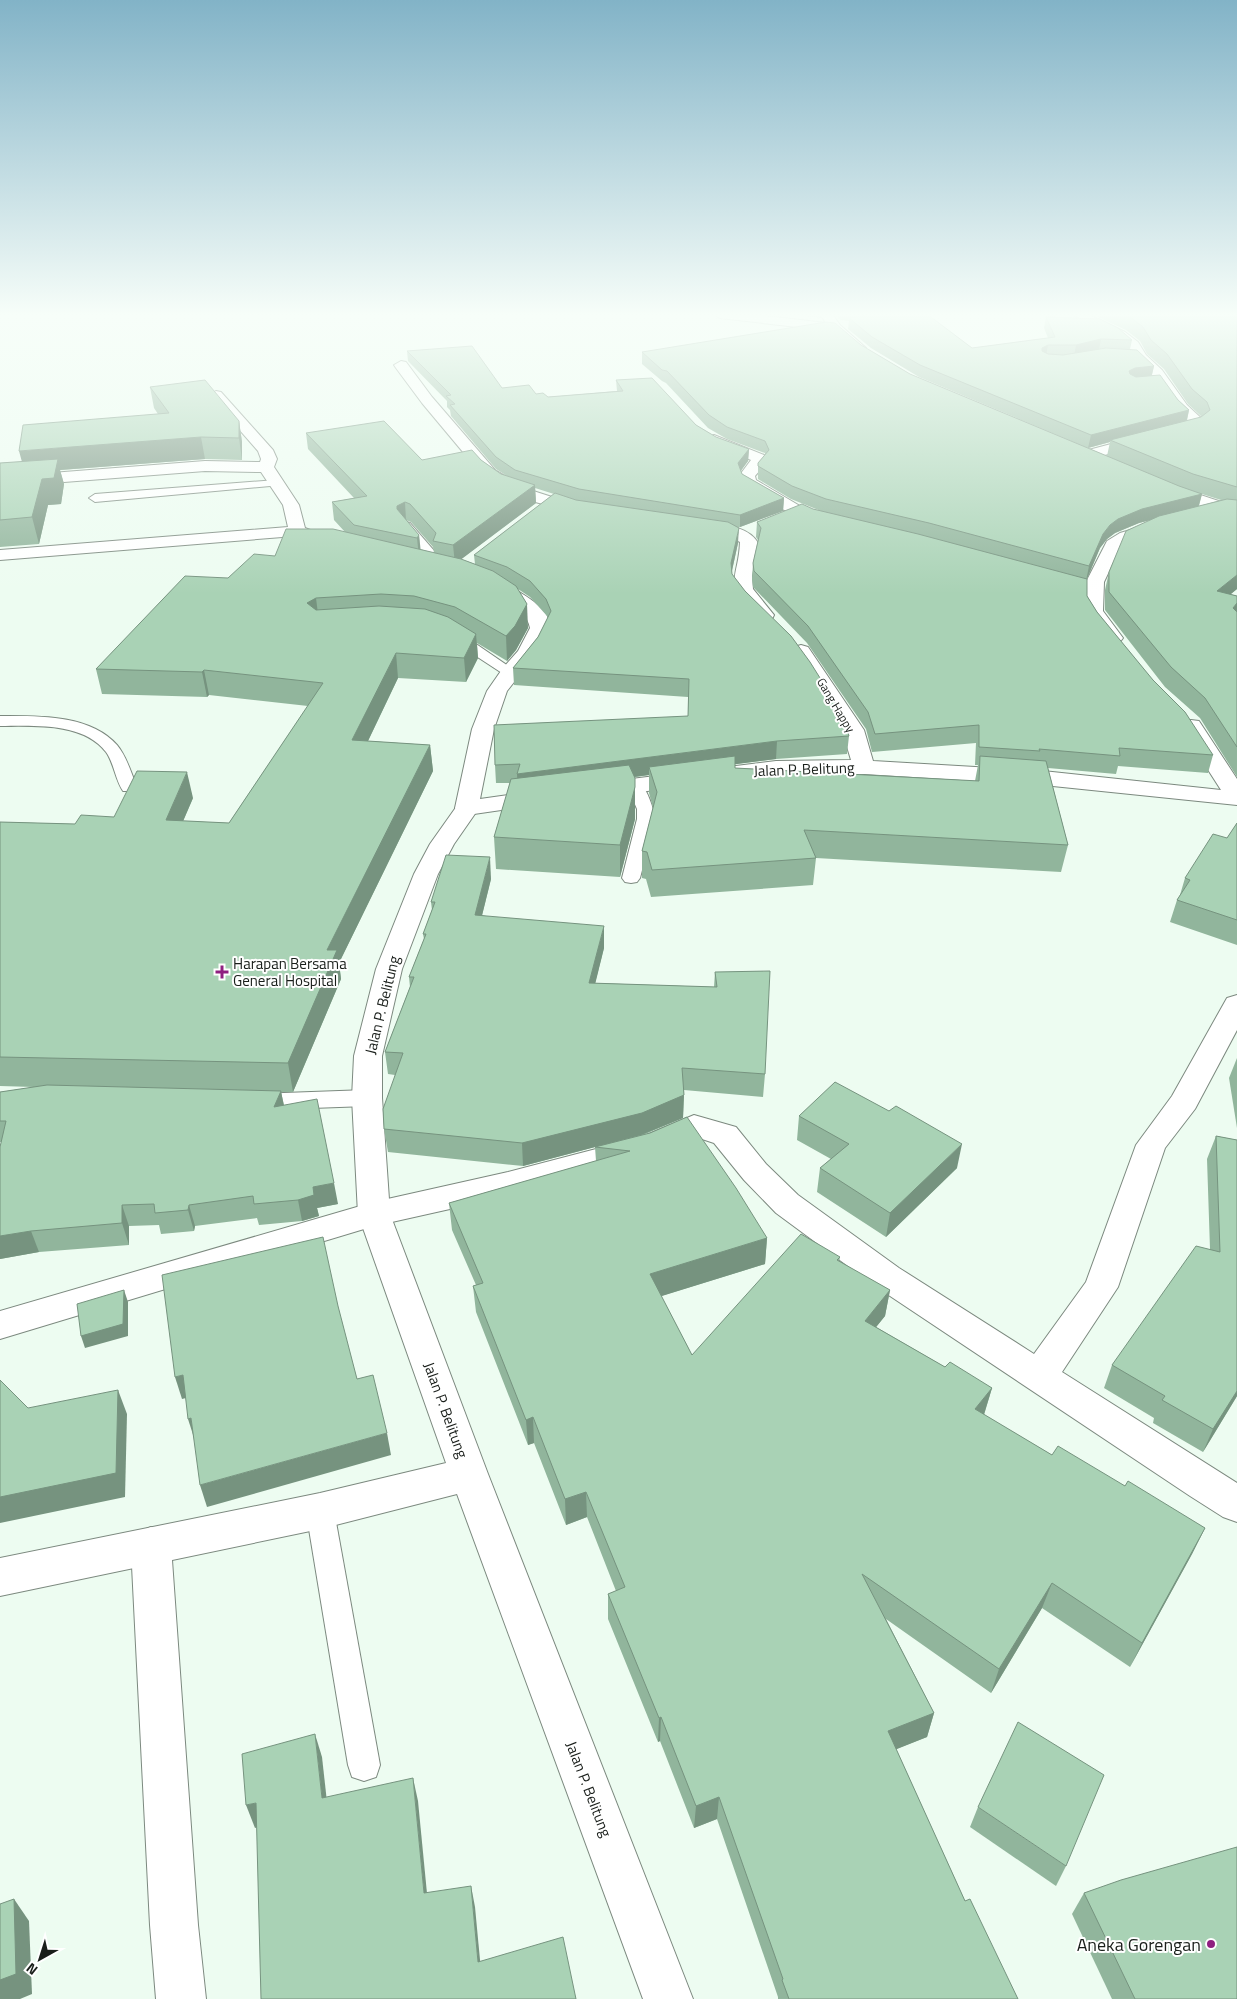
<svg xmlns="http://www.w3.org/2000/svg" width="1237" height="1999" font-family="'Titillium Web',sans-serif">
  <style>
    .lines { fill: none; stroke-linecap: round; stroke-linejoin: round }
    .lane-casing { stroke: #7c897f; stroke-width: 2 }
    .street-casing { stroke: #7c897f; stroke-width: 2 }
    .secondary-casing { stroke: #7c897f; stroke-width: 2 }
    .lane { fill: #fff; fill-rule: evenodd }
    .street { fill: #fff; fill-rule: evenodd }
    .secondary { fill: #fff; fill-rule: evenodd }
    .wall { fill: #91b59c; fill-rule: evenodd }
    .shaded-wall { fill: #76937f }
    .building { fill: #a9d2b5; stroke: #76937f }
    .poi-dot { fill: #8f1f80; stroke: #fff; stroke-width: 2 }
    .labels { text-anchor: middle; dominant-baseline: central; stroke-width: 4; stroke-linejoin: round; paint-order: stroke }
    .far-street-label { font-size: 12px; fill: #191e1a; stroke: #fff }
    .street-label { font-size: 15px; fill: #191e1a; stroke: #fff }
    .poi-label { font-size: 15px; fill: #191e1a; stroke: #fff; text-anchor: start }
    .near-poi-label { font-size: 18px; fill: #191e1a; stroke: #fff; text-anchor: end }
  </style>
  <rect width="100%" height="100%" fill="#edfcf1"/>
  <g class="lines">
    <defs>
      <g id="lane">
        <path d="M277 480 283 483 281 485 95 502 89 498 95 494Z"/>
        <path d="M406 522 410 523 436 553 428 567 423 568 417 564 423 553 400 526Z"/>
        <path d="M455 632 460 633 517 672 515 675H505L450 639 448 636Z"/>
        <path d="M0 716C37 716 90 714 117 745 127 757 131 773 137 787L135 791H123C115 779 114 763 106 752 83 722 33 726 0 726Z"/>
        <path d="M635 781 641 783C648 793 653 806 655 819L640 878 637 882 631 883 625 882 622 878 637 819V809L627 786 629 783Z"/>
        <path d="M367 1090 375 1093 378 1098 375 1103 367 1106 256 1110 248 1107 245 1102 248 1097 256 1094Z"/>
        <path d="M320 1498 330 1502 334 1511 380 1765 376 1777 364 1781 352 1777 348 1765 306 1511 310 1502Z"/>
      </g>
      <g id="street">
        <path d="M714 314H749L826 323 820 314H832L840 325 866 348 865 351H855L832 331 720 318Z"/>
        <path d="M1072 314H1087L1125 332 1138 342 1146 355 1162 370 1187 405 1202 419 1204 426 1202 429 1086 460 1081 458 1078 455 1081 452 1190 423 1177 411 1152 376 1136 360 1129 347 1117 338Z"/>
        <path d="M401 361 406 362 432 397 495 470 527 489 552 497 590 506 592 509 590 512 584 514 572 512 528 500 504 490 483 476 422 403 396 368 394 365Z"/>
        <path d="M216 391 221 392 273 450 277 459 274 467 299 505 305 528 336 540 339 544 336 548C322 551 307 542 295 536L0 560V550L288 527 283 505 261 472 205 471 0 487V477L205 461 260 462 261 459 258 451 209 395Z"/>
        <path d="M714 435 764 455 767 462 755 476 756 480 805 509 832 516 834 520 832 524C813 528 745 494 739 476L751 460 709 442 707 439 709 436Z"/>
        <path d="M1164 483 1237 507V517L1216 512 1158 491 1156 488 1158 485Z"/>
        <path d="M703 522C721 525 748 525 758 543L752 576 753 589 774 615 772 619C762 621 758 619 751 612 723 582 739 576 740 542L728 536 697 531 695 527 697 523Z"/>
        <path d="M1158 522 1164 523 1166 527 1164 531 1132 541 1120 548 1104 582 1103 611 1123 638 1120 642 1113 644 1106 642 1085 611V593L1046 583 1043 579 1046 575 1052 574 1086 582 1107 541 1120 533Z"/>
        <path d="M495 581C508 584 541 603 547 616 548 620 549 624 550 628L537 653 507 691 494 729 480 799 542 790 550 792 553 797 550 802 542 804 467 815 459 813 455 808 472 729 487 691 503 668 518 651 530 628C526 608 505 600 489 590L486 586 489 582Z"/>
        <path d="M801 645 808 647 864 730 873 761 1043 771 1221 790 1180 726 1183 721 1191 720 1199 721 1237 779V805L1043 785 864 774 776 775 599 797 591 795 588 790 591 785 599 783 776 761 851 760 842 730 791 651 794 647Z"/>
        <path d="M1237 995V1030L1195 1109 1165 1148 1118 1287 1062 1372 1237 1483V1522L1223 1517 1190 1496 875 1286 776 1213 744 1180 714 1143 696 1137 649 1157 508 1196 374 1226 0 1339V1311L374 1202 508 1172 642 1137 694 1115 736 1127 766 1164 798 1195 899 1268 1034 1354 1086 1282 1136 1145 1172 1096 1227 998Z"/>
        <path d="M151 1527 165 1533 171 1546 198 1925 206 1999H156L150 1925 131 1546 137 1533Z"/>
      </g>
      <path id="secondary" d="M467 801 475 803 479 808 454 844 438 874 402 969 382 1056V1098L390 1214 488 1474 693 1999H643L457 1494 320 1529 0 1596V1558L320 1493 446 1463 358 1214 352 1098 354 1056 376 969 414 874 430 844 459 803Z"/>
    </defs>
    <use href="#lane" class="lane-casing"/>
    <use href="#street" class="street-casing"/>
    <use href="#secondary" class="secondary-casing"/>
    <use href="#lane" class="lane"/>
    <use href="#street" class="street"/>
    <use href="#secondary" class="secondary"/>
  </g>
  <g class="wall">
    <path d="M792 314H821V318Z"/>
    <path d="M834 314H927L972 348 1048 338 1044 328 1046 317 1132 340 1130 349 1154 366 1152 375 1189 410 1187 421 1202 417 1188 404 1164 369 1147 354 1140 341 1126 330 1098 317 1096 314H1237V589L1230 594 1237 596V777L1200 718 1165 687 1105 610V590L1109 572 1150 520 1139 523 1115 533 1107 539 1100 548 1087 579V596L1097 612 1213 755 1208 773 1118 766 1116 774 1048 768 1068 845 1061 872 816 858 813 885 651 897 646 879 642 878V851L653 808 649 793V775L635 777V819L620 877 496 869 494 837 510 783H496L495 765 688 716V697L514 685 513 668 538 637 548 618 547 616 530 597 518 589 528 628 516 650 507 661 477 643 478 658 466 682 398 678 368 741 430 745 433 771 339 963 341 979 293 1092H281L284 1105 338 1204 317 1208 319 1216 302 1221 259 1225 257 1218 195 1226 194 1231 161 1234 159 1225 129 1226V1245L39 1252 0 1259 1 1142H0V1092L34 1087 0 1086V822L75 824 114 817 193 798 183 821 229 823 308 706 209 695 207 697 102 694 96 669 228 578 275 556 345 532 334 520 332 502 354 498 308 449 306 433 422 460H481L501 474 507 476 496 469 451 416 450 410 447 407V401L408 361 407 351 502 388 536 394 548 397 617 391 616 380 696 425 716 437 749 449 748 461 741 470 742 474 784 498 783 511 740 527H736L738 543 732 571V574L849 736 847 754 776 759 735 764V768L975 781 978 765H975L976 743 872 752 866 729 807 643 753 587 752 579 753 563 758 540 756 537 757 522 813 509 821 511 791 499 758 479V463L765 455V453L727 439 708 428 666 383 662 381 642 364V352L861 345 910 374 1107 456 1110 442 1088 448 919 377 871 348 848 329 849 321 841 320ZM535 488 554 494 474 555 475 564 461 559 536 503ZM1202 494 1221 500 1199 506ZM406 520 411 522 433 547 434 553 420 549 419 535Z"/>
    <path d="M150 387 239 421 242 442V460L205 459 60 470 64 484 61 504 48 505 39 544 0 547V463L22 462 158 414 154 408Z"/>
    <path d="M1237 823V945L1170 922 1177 900 1180 895 1185 878 1227 838Z"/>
    <path d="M491 879 482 915 604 948 595 983 714 987 715 972 765 1074 763 1097 684 1090 683 1118 643 1135 767 1238 765 1264 661 1296 692 1355 840 1257 839 1262 890 1290 885 1316 876 1327 945 1367 992 1388 984 1415 1052 1455 1125 1486 1205 1528 1192 1554 1130 1667 1042 1608 991 1693 886 1619 934 1713 927 1737 896 1749 965 1901 1018 1999H778V1997L717 1819 694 1828 660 1741 658 1742 608 1619V1594L616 1591 587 1517 566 1525 534 1443 528 1445 476 1312 473 1286 476 1285 452 1230 449 1203 596 1161 595 1147 621 1140 523 1166 388 1152 384 1129 395 1075 388 1074 385 1052 410 987 409 977 424 939 423 934 432 910 431 902Z"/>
    <path d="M1237 1058V1128L1229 1078Z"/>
    <path d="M799 1116 957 1168 886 1237 817 1192 820 1168 831 1159 797 1140Z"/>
    <path d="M1216 1136 1237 1140V1396L1203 1452 1153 1423 1154 1418 1104 1388 1112 1365 1210 1249 1207 1159Z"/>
    <path d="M978 1807 1066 1866 1056 1886 970 1827Z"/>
    <path d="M1084 1893 1237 1999H1112L1072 1914Z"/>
  </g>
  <g class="shaded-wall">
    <path d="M1101 339 1099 350 1074 356 1076 345Z"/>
    <path d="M1048 345 1046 356 1040 359 1042 348Z"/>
    <path d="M1154 366 1151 378 1126 383 1129 371 1135 368Z"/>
    <path d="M1189 410 1186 423 1110 440V442L1088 448 1091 435Z"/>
    <path d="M239 421 242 442V460L239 438Z"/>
    <path d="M201 437 205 459 60 470 64 484 61 504 48 505 39 544 32 517 25 473 19 451Z"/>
    <path d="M749 449 748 461 738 475V463Z"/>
    <path d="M535 485 536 503 455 564 453 545Z"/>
    <path d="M1202 494 1198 508 1139 523 1115 533 1107 539 1100 548 1086 581 1089 566 1103 534 1110 525 1118 519 1142 509Z"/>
    <path d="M784 498 783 511 740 527V515Z"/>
    <path d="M405 502 406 520 397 509V506Z"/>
    <path d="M739 528 738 543 730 579 731 563Z"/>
    <path d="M419 535 421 553 419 557 417 538Z"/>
    <path d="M1237 575V589L1212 610 1217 591Z"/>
    <path d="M316 598 319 622 307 603Z"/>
    <path d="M1237 603V616L1233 608Z"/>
    <path d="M527 604 528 628 516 650 507 661 506 636Z"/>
    <path d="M476 634 478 658 466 682 464 658Z"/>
    <path d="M396 653 398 678 356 766 352 740Z"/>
    <path d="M204 670 209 695 207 697 202 672Z"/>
    <path d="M777 741 776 759 652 775 649 767V775L518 792 517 774Z"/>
    <path d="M430 745 433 771 339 963 341 979 293 1092 288 1063 327 950Z"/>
    <path d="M187 772 193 798 172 847 166 820Z"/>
    <path d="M635 787V819L620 877V845Z"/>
    <path d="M490 857 491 879 477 936 475 915Z"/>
    <path d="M604 926V948L590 1005 589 983Z"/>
    <path d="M281 1091 285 1112 274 1107Z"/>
    <path d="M684 1095 683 1118 641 1135 523 1166 522 1143Z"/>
    <path d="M962 1144 957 1168 886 1237 890 1213Z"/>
    <path d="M334 1183 338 1204 317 1208 319 1216 302 1221 298 1200 313 1187Z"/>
    <path d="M122 1205 129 1226V1245L122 1223Z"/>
    <path d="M189 1205 195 1226 194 1231 188 1210Z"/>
    <path d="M31 1231 39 1252 0 1259V1236Z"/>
    <path d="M767 1238 765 1264 649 1300 650 1274Z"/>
    <path d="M124 1290 128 1302V1336L85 1348 81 1336Z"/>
    <path d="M890 1290 885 1316 860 1347 865 1321Z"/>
    <path d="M183 1375 190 1397 182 1399 175 1377Z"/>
    <path d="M992 1388 984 1414 968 1435 975 1409Z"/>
    <path d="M118 1390 127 1414 125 1497 0 1523V1497Z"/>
    <path d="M1237 1391V1396L1203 1452 1213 1429Z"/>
    <path d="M533 1417 534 1443 528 1445 526 1420Z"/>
    <path d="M191 1418 195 1441 188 1419Z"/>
    <path d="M387 1433 391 1455 207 1507 200 1485Z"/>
    <path d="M586 1492 587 1517 566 1525 565 1499Z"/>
    <path d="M1205 1528 1192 1554 1130 1667 1142 1643Z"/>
    <path d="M1052 1583 1042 1608 991 1693 999 1669Z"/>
    <path d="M934 1713 927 1737 882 1755 888 1731Z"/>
    <path d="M661 1717 660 1741 658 1742 659 1718Z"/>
    <path d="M315 1734 322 1757 329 1820 322 1798Z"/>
    <path d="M413 1778 418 1801 429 1914 424 1893Z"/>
    <path d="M719 1797 717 1819 694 1828 696 1806Z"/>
    <path d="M256 1803 265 1825 255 1828 246 1805Z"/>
    <path d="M471 1886 475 1907 482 1981 478 1962Z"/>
    <path d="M14 1899 29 1921 32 1994 20 1999H0V1980Z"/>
  </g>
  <g class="building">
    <path d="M872 314H927L972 348 1055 337 1046 317 1100 319 1118 328 1132 340 1101 339 1076 345H1048L1042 348V351L1048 354 1063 355 1106 348 1137 350 1154 366 1135 368 1129 371 1130 374 1136 377 1160 375 1178 400 1189 410 1091 435 920 365 872 337 849 318Z"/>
    <path d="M1123 314H1237V487L1193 474 1110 440 1201 417 1210 410 1207 402 1192 389 1167 354 1151 340 1143 327 1129 316Z"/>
    <path d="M826 322 835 323 861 345 910 374 1179 486 1202 494 1142 509 1118 519 1110 525 1103 534 1089 566 929 523 826 499 792 486 758 466V463L769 450 765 441 727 427 709 415 667 371 662 370 642 352Z"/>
    <path d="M472 346 502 388 529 385 536 394 543 393 548 397 623 391 616 380 652 378 696 425 716 437 749 449 738 463 742 474 784 498 740 515 579 489 515 470 496 457 450 405 455 404 446 396 451 395 407 351Z"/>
    <path d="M205 380 239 421V438L201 437 19 451 23 425 169 413 150 387Z"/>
    <path d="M384 421 422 460 472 450 481 460 501 474 535 485 453 545 433 541 436 533 410 504 405 502 397 506V509L419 535 417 538 354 525 332 502 367 496 306 433Z"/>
    <path d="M58 459 54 478 42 479 32 517 0 520V463Z"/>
    <path d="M555 493 576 500 728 522 739 528 731 563 732 574 745 591 791 636 810 662 842 713 849 736 777 741 517 774 520 764 495 765 494 725 688 716 689 679 513 668 538 637 551 611 546 599 530 581 507 567 474 555Z"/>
    <path d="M1227 499 1237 500V575L1217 591 1237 596V603L1233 608 1237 612V747L1205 698 1171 667 1109 592V572L1126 531 1159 516Z"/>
    <path d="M802 504 813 509 918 534 1087 579V596L1097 612 1153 680 1185 712 1213 755 1119 748 1120 756 1039 749 1040 751 979 747V725L875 734 868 712 808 626 754 571 753 563 761 528 757 522Z"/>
    <path d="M286 529H333L461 559 493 571 516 586 527 604 515 626 506 636 455 607 414 596 381 594 316 598 307 603 316 610 379 606 425 609 448 617 476 634 464 658 396 653 352 740 430 745 327 950H337L288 1063 0 1057V822L75 824 81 815 114 817 137 771 187 772 166 820 229 823 323 683 204 670 202 672 96 669 185 576 228 578 254 554 275 556Z"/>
    <path d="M735 756V768L979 781 980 756 1046 761 1068 845 804 830 816 858 652 870 647 852 642 851 657 792 649 767Z"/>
    <path d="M629 765 635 778V787L620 845 494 837 511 779Z"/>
    <path d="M1237 823V920L1177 900 1190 880 1185 878 1213 834 1227 838Z"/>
    <path d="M446 855 490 857 475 915 604 926 589 983 717 987 715 972 770 971 765 1074 682 1068 684 1095 642 1113 522 1143 384 1129 383 1109 403 1053 385 1052 414 977H409L426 934H423L435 902H431Z"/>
    <path d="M835 1082 889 1111 896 1106 962 1144 890 1213 820 1168 849 1144 799 1116Z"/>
    <path d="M47 1085 281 1091 274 1107 317 1099 334 1183 313 1187 314 1195 298 1200 254 1204 253 1196 189 1205 188 1210 155 1213 154 1204 122 1205V1223L31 1231 0 1236V1147L6 1121H0V1092Z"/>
    <path d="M687 1117 736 1188 767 1238 650 1274 692 1355 801 1234 840 1257 837 1260 890 1290 865 1321 945 1367 950 1362 992 1388 975 1409 1052 1455 1058 1446 1125 1486 1128 1481 1205 1528 1142 1643 1052 1583 999 1669 862 1574 934 1713 888 1731 965 1901 970 1899 1018 1999H789L782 1980 783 1979 719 1797 696 1806 661 1717 659 1718 608 1594 625 1587 586 1492 565 1499 533 1417 526 1420 473 1286 483 1283 449 1203 630 1151 595 1147 650 1133Z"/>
    <path d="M1216 1136 1237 1140V1391L1213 1429 1162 1400 1165 1396 1112 1365 1196 1246 1220 1252Z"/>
    <path d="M323 1237 338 1306 357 1379 373 1375 387 1433 200 1485 191 1418 188 1419 183 1375 175 1377 162 1275Z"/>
    <path d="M124 1290 123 1324 81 1336 77 1304Z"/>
    <path d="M0 1380 28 1408 118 1390 116 1473 0 1497Z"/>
    <path d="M1018 1722 1104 1775 1066 1866 978 1807Z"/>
    <path d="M315 1734 322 1798 413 1778 424 1893 471 1886 478 1962 563 1937 576 1999H261L256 1803 246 1805 242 1754Z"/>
    <path d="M1237 1847V1999H1135L1084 1893 1121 1880Z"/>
    <path d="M14 1899 16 1974 0 1980V1904Z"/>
  </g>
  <linearGradient id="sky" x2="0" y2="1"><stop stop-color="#82b3c7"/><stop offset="0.53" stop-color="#f7fef9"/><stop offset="1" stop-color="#f7fef9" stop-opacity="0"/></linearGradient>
  <rect width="1237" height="594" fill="url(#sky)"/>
  <g class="poi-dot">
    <path d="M219.5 964.5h5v5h5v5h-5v5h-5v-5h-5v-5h5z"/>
    <circle cx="1211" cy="1944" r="5"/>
  </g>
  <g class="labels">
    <g class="far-street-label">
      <text transform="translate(836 705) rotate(59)">Gang Happy</text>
    </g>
    <g class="street-label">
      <text transform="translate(804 769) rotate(-2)">Jalan P. Belitung</text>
      <text transform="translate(382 1005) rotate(-76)">Jalan P. Belitung</text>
      <text transform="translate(446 1410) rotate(70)">Jalan P. Belitung</text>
      <text transform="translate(589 1789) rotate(69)">Jalan P. Belitung</text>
    </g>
    <g class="poi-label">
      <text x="233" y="963">Harapan Bersama<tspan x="233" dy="17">General Hospital</tspan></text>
    </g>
    <g class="near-poi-label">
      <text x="1201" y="1944">Aneka Gorengan</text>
    </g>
  </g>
  <g transform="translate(40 1959) rotate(219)" stroke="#ffffff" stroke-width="4" paint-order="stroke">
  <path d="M0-4L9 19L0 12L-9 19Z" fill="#191e1a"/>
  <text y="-8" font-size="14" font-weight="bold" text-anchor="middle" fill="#191e1a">N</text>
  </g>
</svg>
